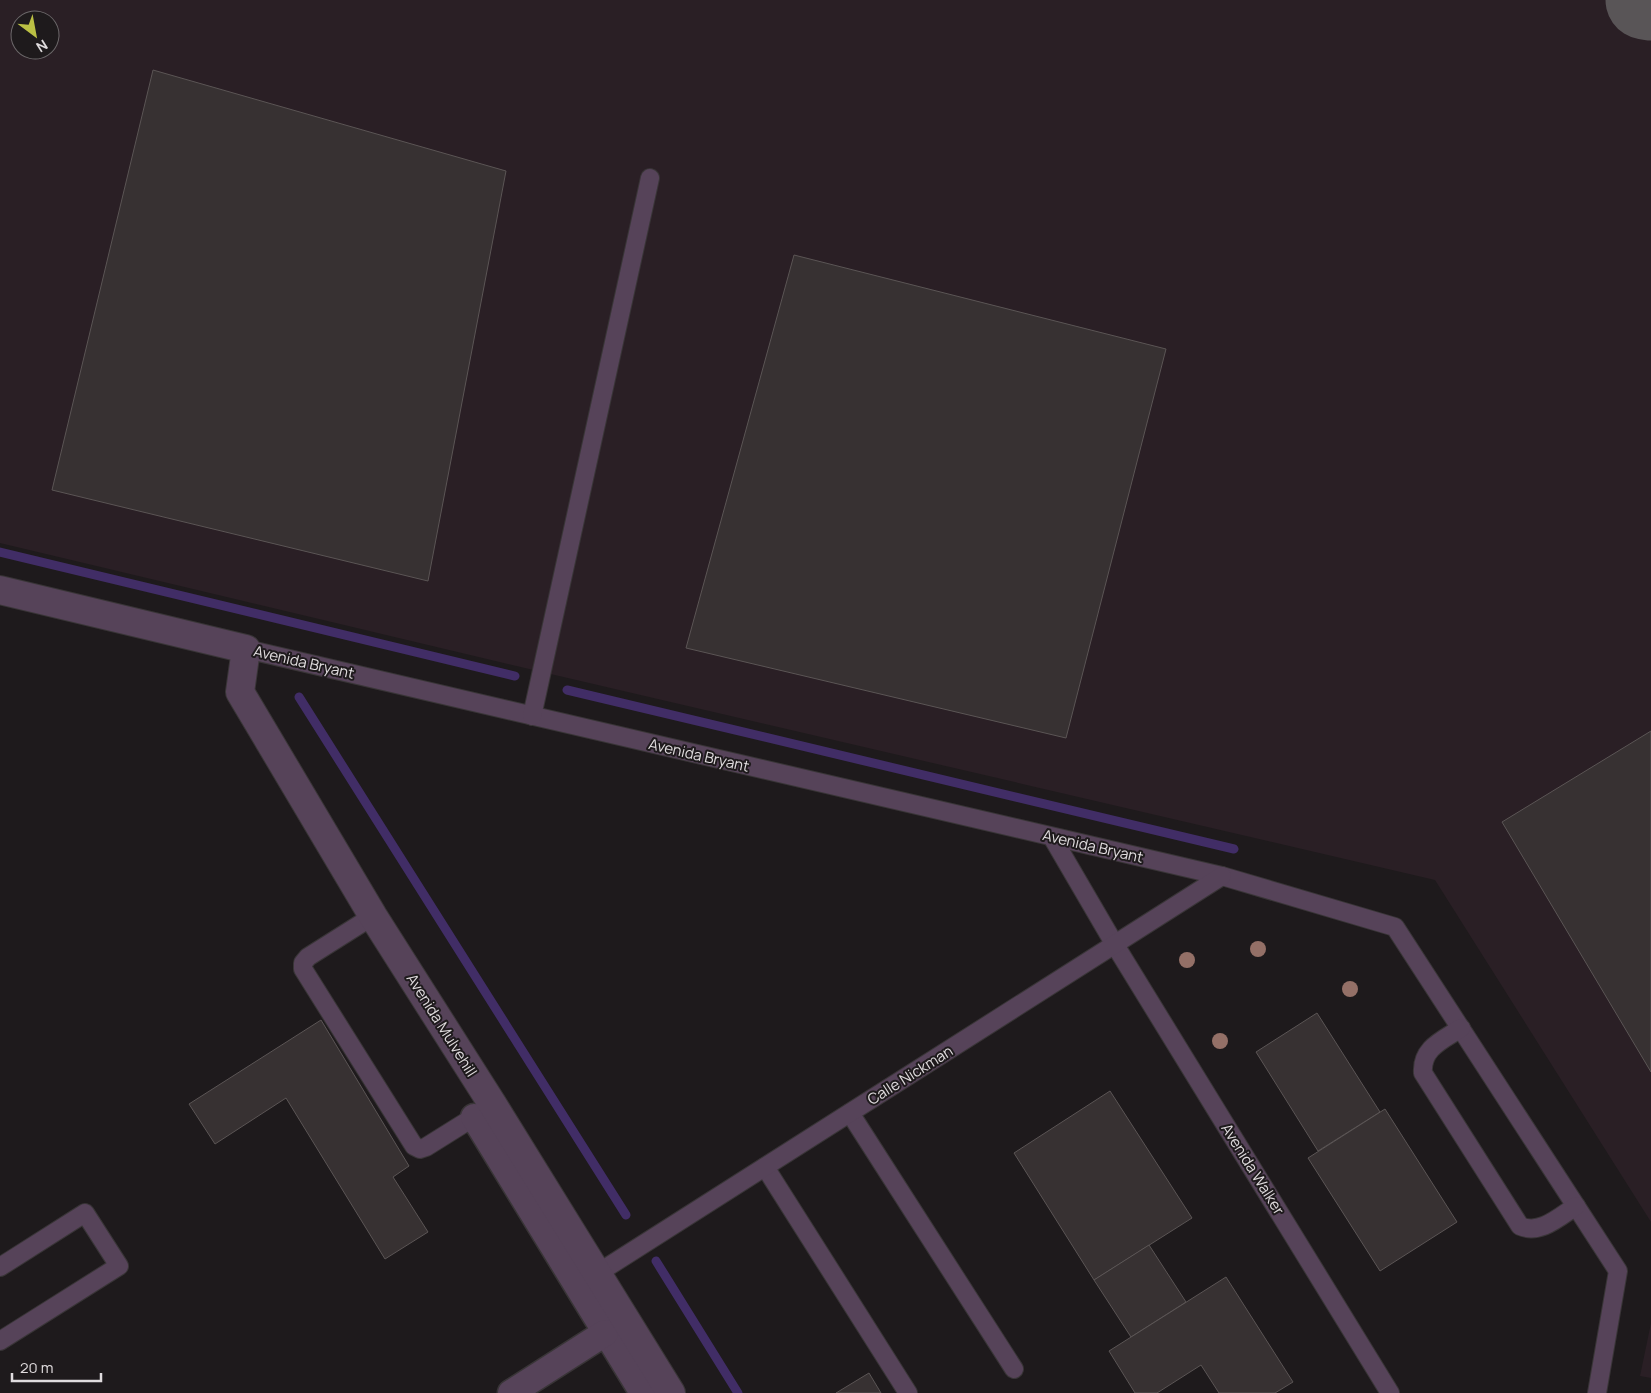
<svg xmlns="http://www.w3.org/2000/svg" width="1651" height="1393" font-family="Manrope,sans-serif">
  <style>
    .built { fill: #2a1f25; fill-rule: evenodd }
    .lines { fill: none; stroke-linecap: round; stroke-linejoin: round }
    .stream { stroke: #412d66; stroke-width: 9 }
    .taxiway { stroke: #595557; stroke-width: 79 }
    .building { fill: #373132; stroke: #5b5555 }
    .service-casing { stroke: #393537; stroke-width: 20 }
    .pedestrian-casing { stroke: #393537; stroke-width: 29 }
    .minor-casing { stroke: #393537; stroke-width: 30 }
    .service { stroke: #564359; stroke-width: 18 }
    .pedestrian { stroke: #564359; stroke-width: 26 }
    .minor { stroke: #564359; stroke-width: 28 }
    .tree { fill: #947067 }
    .labels { text-anchor: middle; dominant-baseline: central; stroke-width: 4; stroke-linejoin: round; paint-order: stroke }
    .street-label { font-size: 15px; fill: #e0dcde; stroke: #1e1a1c }
  </style>
  <rect width="100%" height="100%" fill="#1e1a1c"/>
  <g class="built">
    <path d="M0 0H1651V1222L1435 880 542 672 0 543ZM20 20H50V50H20Z"/>
    <path d="M1651 1323V1378L1640 1376Z"/>
  </g>
  <g class="lines">
    <g class="stream">
      <path d="M0 552 515 676"/>
      <path d="M567 690 1234 849"/>
      <path d="M299 697 626 1215"/>
      <path d="M656 1261 738 1393"/>
    </g>
    <path class="taxiway" d="M1645 0 1651 1"/>
  </g>
  <g class="building">
    <path d="M153 70 506 171 428 581 52 490Z"/>
    <path d="M794 255 1166 349 1066 738 686 648Z"/>
    <path d="M1651 731V1072L1502 822Z"/>
    <path d="M1317 1013 1380 1112 1318 1151 1256 1052Z"/>
    <path d="M321 1020 409 1166 393 1177 428 1232 385 1259 286 1098 215 1144 189 1104Z"/>
    <path d="M1110 1091 1192 1218 1094 1280 1014 1153Z"/>
    <path d="M1385 1109 1457 1222 1380 1271 1308 1158Z"/>
    <path d="M1149 1245 1186 1302 1131 1337 1094 1280Z"/>
    <path d="M1226 1277 1293 1382 1275 1393H1219L1201 1365 1157 1393H1135L1109 1351Z"/>
    <path d="M869 1373 881 1393H836Z"/>
  </g>
  <g class="lines">
    <defs>
      <g id="service">
        <path d="M246 649 1222 876 1395 927 1618 1271 1597 1393"/>
        <path d="M532 716 650 178"/>
        <path d="M1052 837 1115 945 1390 1393"/>
        <path d="M373 916 308 957 303 963V969L414 1146 420 1149 426 1147 482 1112"/>
        <path d="M1461 1028C1443 1040 1421 1048 1423 1073L1520 1226C1540 1235 1559 1217 1576 1206"/>
        <path d="M850 1113 1014 1369"/>
        <path d="M765 1167 908 1393"/>
        <path d="M0 1267 85 1213 119 1266 0 1341"/>
        <path d="M598 1273 1222 876"/>
      </g>
      <g id="pedestrian">
        <path d="M474 1117 643 1393"/>
        <path d="M511 1393 605 1333"/>
      </g>
      <path id="minor" d="M0 590 246 649 240 692 373 916 493 1105 671 1393"/>
    </defs>
    <use href="#service" class="service-casing"/>
    <use href="#pedestrian" class="pedestrian-casing"/>
    <use href="#minor" class="minor-casing"/>
    <use href="#service" class="service"/>
    <use href="#pedestrian" class="pedestrian"/>
    <use href="#minor" class="minor"/>
  </g>
  <g class="tree">
    <circle cx="1258" cy="949" r="8"/>
    <circle cx="1187" cy="960" r="8"/>
    <circle cx="1350" cy="989" r="8"/>
    <circle cx="1220" cy="1041" r="8"/>
  </g>
  <g class="labels">
    <g class="street-label">
      <text transform="translate(304 662) rotate(13)">Avenida Bryant</text>
      <text transform="translate(699 755) rotate(13)">Avenida Bryant</text>
      <text transform="translate(1093 846) rotate(13)">Avenida Bryant</text>
      <text transform="translate(442 1025) rotate(58)">Avenida Mulvehill</text>
      <text transform="translate(910 1075) rotate(-32)">Calle Nickman</text>
      <text transform="translate(1253 1169) rotate(58)">Avenida Walker</text>
    </g>
  </g>
  <g transform="translate(35 35) rotate(148)"><circle r="24" fill="#1e1a1c" stroke="#6c686a"/>
  <path d="M0-4L9 19L0 12L-9 19Z" fill="#bbc044"/>
  <text y="-8" font-size="14" font-weight="bold" text-anchor="middle" fill="#e0dcde">N</text>
  </g>
  <path d="M12 1373v8h89v-8" fill="none" stroke="#e0dcde" stroke-width="2.5"/>
  <text x="20" y="1373" font-size="15" fill="#e0dcde" stroke="#1e1a1c" stroke-width="4" paint-order="stroke">20 m</text>
</svg>
